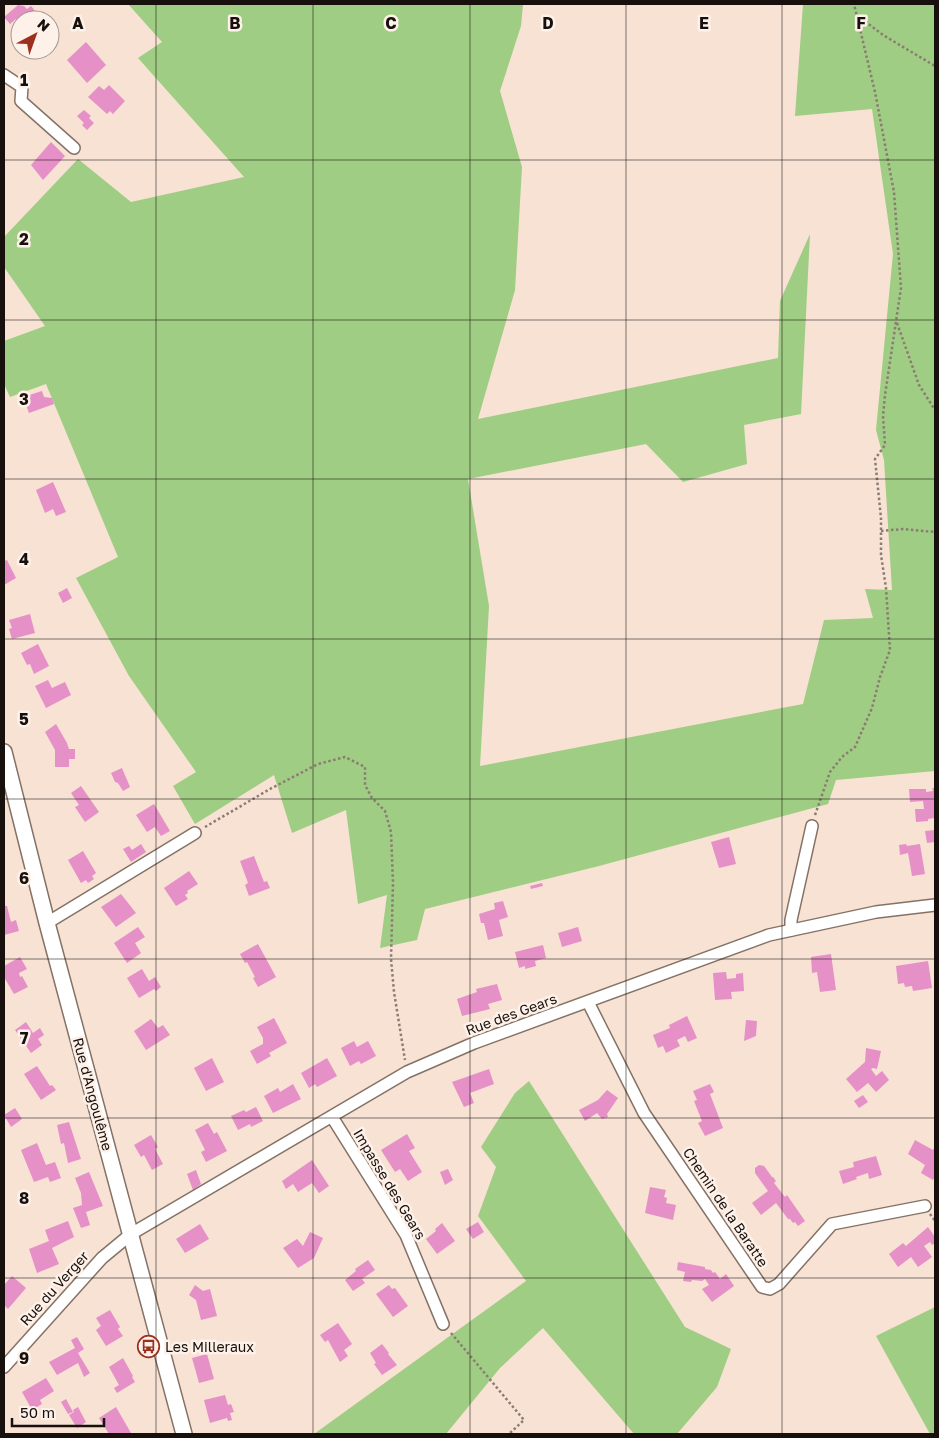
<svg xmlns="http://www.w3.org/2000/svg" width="939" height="1438" font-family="'Golos Text',sans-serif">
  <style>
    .green { fill: #9fcd83 }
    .building { fill: #e690c8 }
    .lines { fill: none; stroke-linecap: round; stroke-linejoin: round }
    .minor-casing { stroke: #847266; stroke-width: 14 }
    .tertiary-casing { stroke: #847266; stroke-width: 18 }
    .path { stroke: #8b7c73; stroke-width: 2.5; stroke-dasharray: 2.5 2.5; stroke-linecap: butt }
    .minor { stroke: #fff; stroke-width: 11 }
    .tertiary { stroke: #fff; stroke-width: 15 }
    .grid { fill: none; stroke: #17100c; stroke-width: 1; stroke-opacity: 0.55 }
    .labels { text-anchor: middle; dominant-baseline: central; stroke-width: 5; stroke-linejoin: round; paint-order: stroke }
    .street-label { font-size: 14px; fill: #17100c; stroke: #fef1e9 }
    .poi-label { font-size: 14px; fill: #17100c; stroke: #fef1e9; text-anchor: start }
    .grid-label { font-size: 16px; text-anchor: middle; font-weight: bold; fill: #17100c; stroke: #fef1e9; stroke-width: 5; stroke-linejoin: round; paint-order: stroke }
  </style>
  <rect width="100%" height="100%" fill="#f7e2d4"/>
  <g class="green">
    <path d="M128 4H523L521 26 500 91 522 167 515 290 478 419 778 358 780 301 810 234 801 414 744 425 747 464 683 482 646 444 468 479 489 606 480 766 803 704 824 620 873 618 865 589 892 590 884 460 876 430 893 254 872 109 795 116 803 4H935V771L836 780 828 804 599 866 425 909 417 940 380 948 387 895 358 904 346 810 292 833 274 775 195 824 173 786 196 772 129 676 76 578 118 557 46 384 10 397 4 384V341L45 326 4 267V237L78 159 131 202 244 177 138 58 162 42Z"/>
    <path d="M529 1081 685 1327 731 1349 717 1387 677 1434H634L543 1328 500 1368 446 1434H314L526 1281 478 1216 496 1167 481 1147 515 1093Z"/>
    <path d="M935 1307V1434H930L876 1336Z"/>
  </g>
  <g class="building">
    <path d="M18 5 24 6 27 9 31 6 41 18 38 20H20V24L16 19 10 24 4 17Z"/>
    <path d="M86 42 106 65 87 83 67 60Z"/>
    <path d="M109 85 125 101 113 114 110 111 107 114 88 97 99 86 104 90Z"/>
    <path d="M84 110 91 116 89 118 94 123 87 130 82 125 84 123 77 116Z"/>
    <path d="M51 142 65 156 43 180 31 165Z"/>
    <path d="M42 391 44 397 52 398 54 404 29 413 23 397Z"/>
    <path d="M53 482 66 512 56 516 53 509 45 513 36 490Z"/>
    <path d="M7 560 16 578 4 585V561Z"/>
    <path d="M67 588 72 598 63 603 58 593Z"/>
    <path d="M30 614 35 633 12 639 9 629 12 628 9 620Z"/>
    <path d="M38 644 49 666 34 674 30 664 27 665 21 653Z"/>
    <path d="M48 680 52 688 65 682 71 695 46 708 35 686Z"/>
    <path d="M56 724 67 743 69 749H75V759H69V767H55V750L45 732Z"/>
    <path d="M122 768 130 787 123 791 118 783 115 782 111 773Z"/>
    <path d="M81 786 99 812 85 822 75 807 79 805 71 793Z"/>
    <path d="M932 788H935V818L928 819V821L916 822 915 809H924L923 801 910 802 909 789H926V792L933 791Z"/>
    <path d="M154 804 170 831 161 836 155 827 147 832 136 815Z"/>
    <path d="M935 830V842L927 843 925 831Z"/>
    <path d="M729 837 736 864 719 868 711 842Z"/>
    <path d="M141 844 146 852 131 862 123 849 129 846 132 850Z"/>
    <path d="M906 844 907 846 920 844 925 874 912 876 908 853 900 855 899 845Z"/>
    <path d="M83 851 96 873 92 876 94 879 88 883 86 880 81 883 68 860Z"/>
    <path d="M254 856 264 882 267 881 270 888 249 896 245 885 248 883 240 861Z"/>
    <path d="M189 871 198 884 187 891 188 893 185 895 188 899 176 906 164 888Z"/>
    <path d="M542 883 543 886 531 889 530 886Z"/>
    <path d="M121 894 136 913 116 927 101 907Z"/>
    <path d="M503 901 508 917 499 920 503 936 488 940 484 923H481L479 914 495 909 494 903Z"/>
    <path d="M4 906H7L11 922 16 920 19 931 4 935Z"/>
    <path d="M138 927 145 937 135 943 141 953 127 963 114 943Z"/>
    <path d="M578 927 582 941 562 947 558 933Z"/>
    <path d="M258 944 276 977 258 987 253 978 255 977 247 962 245 963 240 954Z"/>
    <path d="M543 945 546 958 535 961 536 966 525 969V966L519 968 515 952Z"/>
    <path d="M831 954 836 990 820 992 817 972 812 973 811 957Z"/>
    <path d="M20 957 27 969 19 973 20 977 22 976 28 987 14 994 4 977V966Z"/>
    <path d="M928 961 932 988 913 991 912 986 905 987 904 983 898 984 896 966Z"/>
    <path d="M142 969 149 981 155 977 161 987 156 991 154 989 139 998 127 978Z"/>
    <path d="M726 972 727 979 736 978V974L743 973 744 991 731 992 732 999 715 1000 713 973Z"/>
    <path d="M497 984 502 1000 488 1004 490 1009 462 1016 457 999 477 992 476 989Z"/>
    <path d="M687 1016 697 1038 688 1042 685 1036 677 1040 680 1046 666 1053 663 1046 658 1048 653 1035 670 1028 669 1025Z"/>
    <path d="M274 1018 287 1043 269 1053 271 1056 257 1064 250 1051 263 1044V1038L257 1027Z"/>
    <path d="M151 1019 158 1028 163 1025 170 1035 146 1050 134 1031Z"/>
    <path d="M746 1020 757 1021 756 1036 744 1041Z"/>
    <path d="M26 1022 33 1033 40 1028 44 1035 38 1039 42 1045 31 1053 15 1030Z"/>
    <path d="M354 1041 357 1047 368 1041 376 1056 361 1064 359 1061 350 1066 341 1048Z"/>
    <path d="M866 1048 881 1051 877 1069 873 1068 871 1069 876 1076 882 1071 889 1080 876 1092 868 1083 857 1092 846 1079 865 1062Z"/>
    <path d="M212 1058 224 1082 206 1091 194 1068Z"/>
    <path d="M327 1058 337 1076 317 1087 315 1084 309 1088 301 1073Z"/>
    <path d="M37 1066 50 1086 52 1085 56 1090 41 1100 24 1074Z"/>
    <path d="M489 1069 494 1084 470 1093 474 1103 464 1107 452 1082Z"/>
    <path d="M293 1084 301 1099 273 1113 264 1096 278 1088 280 1092Z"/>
    <path d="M710 1084 714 1092 710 1094 723 1128 705 1136 698 1123 702 1121 694 1101 697 1100 693 1091Z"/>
    <path d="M607 1090 618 1098 607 1114 608 1117 602 1119 597 1113 585 1121 579 1110 598 1100Z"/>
    <path d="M863 1095 868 1102 859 1108 854 1101Z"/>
    <path d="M256 1107 263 1121 251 1127 250 1124 238 1130 231 1116 244 1110 246 1112Z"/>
    <path d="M15 1108 22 1119 11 1127 4 1115Z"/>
    <path d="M69 1122 81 1159 68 1163 64 1143 61 1144 57 1125Z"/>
    <path d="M208 1123 214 1134 217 1132 227 1151 206 1162 201 1152 205 1150 195 1130Z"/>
    <path d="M407 1134 415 1148 409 1151 422 1172 408 1181 400 1169 395 1172 381 1150Z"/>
    <path d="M151 1135 158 1147 155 1149 163 1164 152 1170 144 1155 141 1157 134 1145Z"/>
    <path d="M915 1140 933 1150 935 1146V1176L933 1180 921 1173 925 1165 908 1154Z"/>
    <path d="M37 1143 46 1165 55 1162 61 1178 50 1182 48 1177 34 1182 21 1150Z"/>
    <path d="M876 1156 882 1175 869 1179 868 1173 856 1177 857 1179 843 1184 839 1171 854 1167 853 1162Z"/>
    <path d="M312 1160 329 1186 319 1193 312 1183 298 1192 293 1184 286 1189 282 1181Z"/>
    <path d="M759 1165 764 1166 772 1177H773L776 1181 774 1183 785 1197 787 1195 805 1221 798 1226 795 1222 793 1223 790 1219H788L776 1203 761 1215 752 1203 768 1191 755 1173V1168Z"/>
    <path d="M448 1169 453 1180 445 1185 440 1172Z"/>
    <path d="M196 1170 201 1184 193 1190 187 1174Z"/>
    <path d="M89 1172 103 1206 86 1212 90 1225 81 1228 73 1208 82 1205 81 1193 75 1178Z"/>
    <path d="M650 1187 666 1190 664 1197 667 1198 666 1203 676 1205 673 1220 645 1213Z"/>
    <path d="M27 1194 29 1200 23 1202 21 1196Z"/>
    <path d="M68 1221 74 1237 52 1248 59 1264 37 1273 29 1249 49 1241 45 1230Z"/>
    <path d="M478 1222 484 1232 473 1239 466 1229Z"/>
    <path d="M442 1223 455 1241 437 1254 426 1239 436 1231 435 1229Z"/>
    <path d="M200 1224 209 1239 185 1253 176 1239Z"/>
    <path d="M928 1227 935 1237V1243L932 1245 930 1242 924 1246 932 1257 918 1267 911 1257 898 1267 889 1254 903 1243 906 1246Z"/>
    <path d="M310 1232 323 1238 314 1258 298 1268 283 1248 297 1239 303 1246Z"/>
    <path d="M368 1260 375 1270 362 1279 365 1283 353 1291 345 1280 356 1271 355 1269Z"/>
    <path d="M678 1262 705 1267V1269L711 1270 713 1273 715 1272 720 1279 726 1274 734 1286 712 1302 702 1289 709 1285 705 1279 702 1281 692 1280 691 1282 683 1281 685 1272 677 1270Z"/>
    <path d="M12 1276 26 1288 8 1309 4 1305V1285Z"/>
    <path d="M195 1285 203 1291 210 1289 217 1316 201 1320 196 1300 189 1295Z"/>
    <path d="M389 1285 392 1289 395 1288 408 1306 393 1317 376 1294Z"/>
    <path d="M110 1310 120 1327 118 1329 123 1336 106 1346 96 1330 101 1326 96 1318Z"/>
    <path d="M338 1323 352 1344 344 1350 348 1356 340 1362 328 1340 325 1342 320 1335Z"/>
    <path d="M77 1337 84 1349 78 1353 90 1373 84 1377 78 1363 57 1375 49 1362 75 1348 71 1340Z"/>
    <path d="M382 1344 389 1353 388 1354 397 1365 382 1375 374 1364 376 1363 370 1353Z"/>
    <path d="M207 1354 214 1379 199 1383 192 1358Z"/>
    <path d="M123 1358 133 1376 132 1377 135 1382 117 1393 114 1388 119 1385 109 1367Z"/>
    <path d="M46 1378 54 1391 40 1400 42 1404 32 1410 22 1392Z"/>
    <path d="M225 1395 228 1405 231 1404 234 1412 230 1413 232 1420 228 1421 227 1418 210 1423 204 1400Z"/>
    <path d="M66 1399 73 1412 68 1414 61 1402Z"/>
    <path d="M78 1407 86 1422 77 1428 69 1415 74 1412 73 1410Z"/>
    <path d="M116 1407 131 1433 128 1434H109L99 1418Z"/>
  </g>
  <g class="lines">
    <defs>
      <g id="minor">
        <path d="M4 75 22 87 21 101 74 148"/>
        <path d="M47 923 195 833"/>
        <path d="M791 930V920L812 826"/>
        <path d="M588 1002 644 1113 762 1287 770 1289 779 1284 832 1224 925 1206"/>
        <path d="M332 1117 406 1235 443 1324"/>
        <path d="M4 1367 102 1258 131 1234 407 1072 474 1043 769 935 876 912 935 905"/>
      </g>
      <path id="tertiary" d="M4 752 47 923 184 1434"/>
    </defs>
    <use href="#minor" class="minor-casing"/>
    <use href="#tertiary" class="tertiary-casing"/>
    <g class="path">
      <path d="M857 15 883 35 935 66"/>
      <path d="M897 323 919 385 935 410"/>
      <path d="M881 531 903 529 935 532"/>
      <path d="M815 815 830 772 842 757 855 747 872 708 880 677 890 650 886 588 881 555V518L875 459 885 445 883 416 885 395 901 288 894 192 875 92 854 4"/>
      <path d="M205 827 270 789 318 764 345 757 365 767V785L372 798 385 811 391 832 393 883 391 959 394 992 405 1060"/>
      <path d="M930 1214 935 1221"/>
      <path d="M451 1333 524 1420 509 1434"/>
    </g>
    <use href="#minor" class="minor"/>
    <use href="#tertiary" class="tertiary"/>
  </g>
  <path class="grid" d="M156 4V1434M313 4V1434M470 4V1434M626 4V1434M782 4V1434M4 160H935M4 320H935M4 479H935M4 639H935M4 799H935M4 959H935M4 1118H935M4 1278H935"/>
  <defs>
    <symbol id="bus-ring" viewBox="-11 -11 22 22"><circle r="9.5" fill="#fef1e9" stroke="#9a301d" stroke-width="1.5"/><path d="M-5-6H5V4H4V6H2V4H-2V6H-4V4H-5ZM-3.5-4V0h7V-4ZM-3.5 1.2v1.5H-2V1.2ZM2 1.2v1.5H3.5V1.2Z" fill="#9a301d"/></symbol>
  </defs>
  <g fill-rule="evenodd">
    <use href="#bus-ring" x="136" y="1334" width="25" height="25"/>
  </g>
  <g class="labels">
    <g class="street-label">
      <text transform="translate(511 1014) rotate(-20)">Rue des Gears</text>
      <text transform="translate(93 1094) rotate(75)">Rue d'Angoulême</text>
      <text transform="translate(390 1184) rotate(59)">Impasse des Gears</text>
      <text transform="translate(726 1207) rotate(56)">Chemin de la Baratte</text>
      <text transform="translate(54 1288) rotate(-48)">Rue du Verger</text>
    </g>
    <g class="poi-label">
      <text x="165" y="1346">Les Milleraux</text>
    </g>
  </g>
  <g class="grid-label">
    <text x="78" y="29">A</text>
    <text x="235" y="29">B</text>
    <text x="391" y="29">C</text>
    <text x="548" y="29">D</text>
    <text x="704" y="29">E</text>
    <text x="861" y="29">F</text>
    <text x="24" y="86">1</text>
    <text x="24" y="245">2</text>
    <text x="24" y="405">3</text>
    <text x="24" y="565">4</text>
    <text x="24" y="725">5</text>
    <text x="24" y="884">6</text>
    <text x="24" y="1044">7</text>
    <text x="24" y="1204">8</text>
    <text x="24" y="1364">9</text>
  </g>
  <rect width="939" height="1438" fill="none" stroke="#17100c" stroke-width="10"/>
  <g transform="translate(35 35) rotate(41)"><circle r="24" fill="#fef1e9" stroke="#a29791"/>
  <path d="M0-4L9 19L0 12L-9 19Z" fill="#9a301d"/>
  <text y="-8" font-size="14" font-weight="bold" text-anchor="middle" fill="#17100c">N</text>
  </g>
  <path d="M12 1418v8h92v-8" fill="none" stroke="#17100c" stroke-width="2.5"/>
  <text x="20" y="1418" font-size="15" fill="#17100c" stroke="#fef1e9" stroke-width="4" paint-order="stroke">50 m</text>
</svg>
